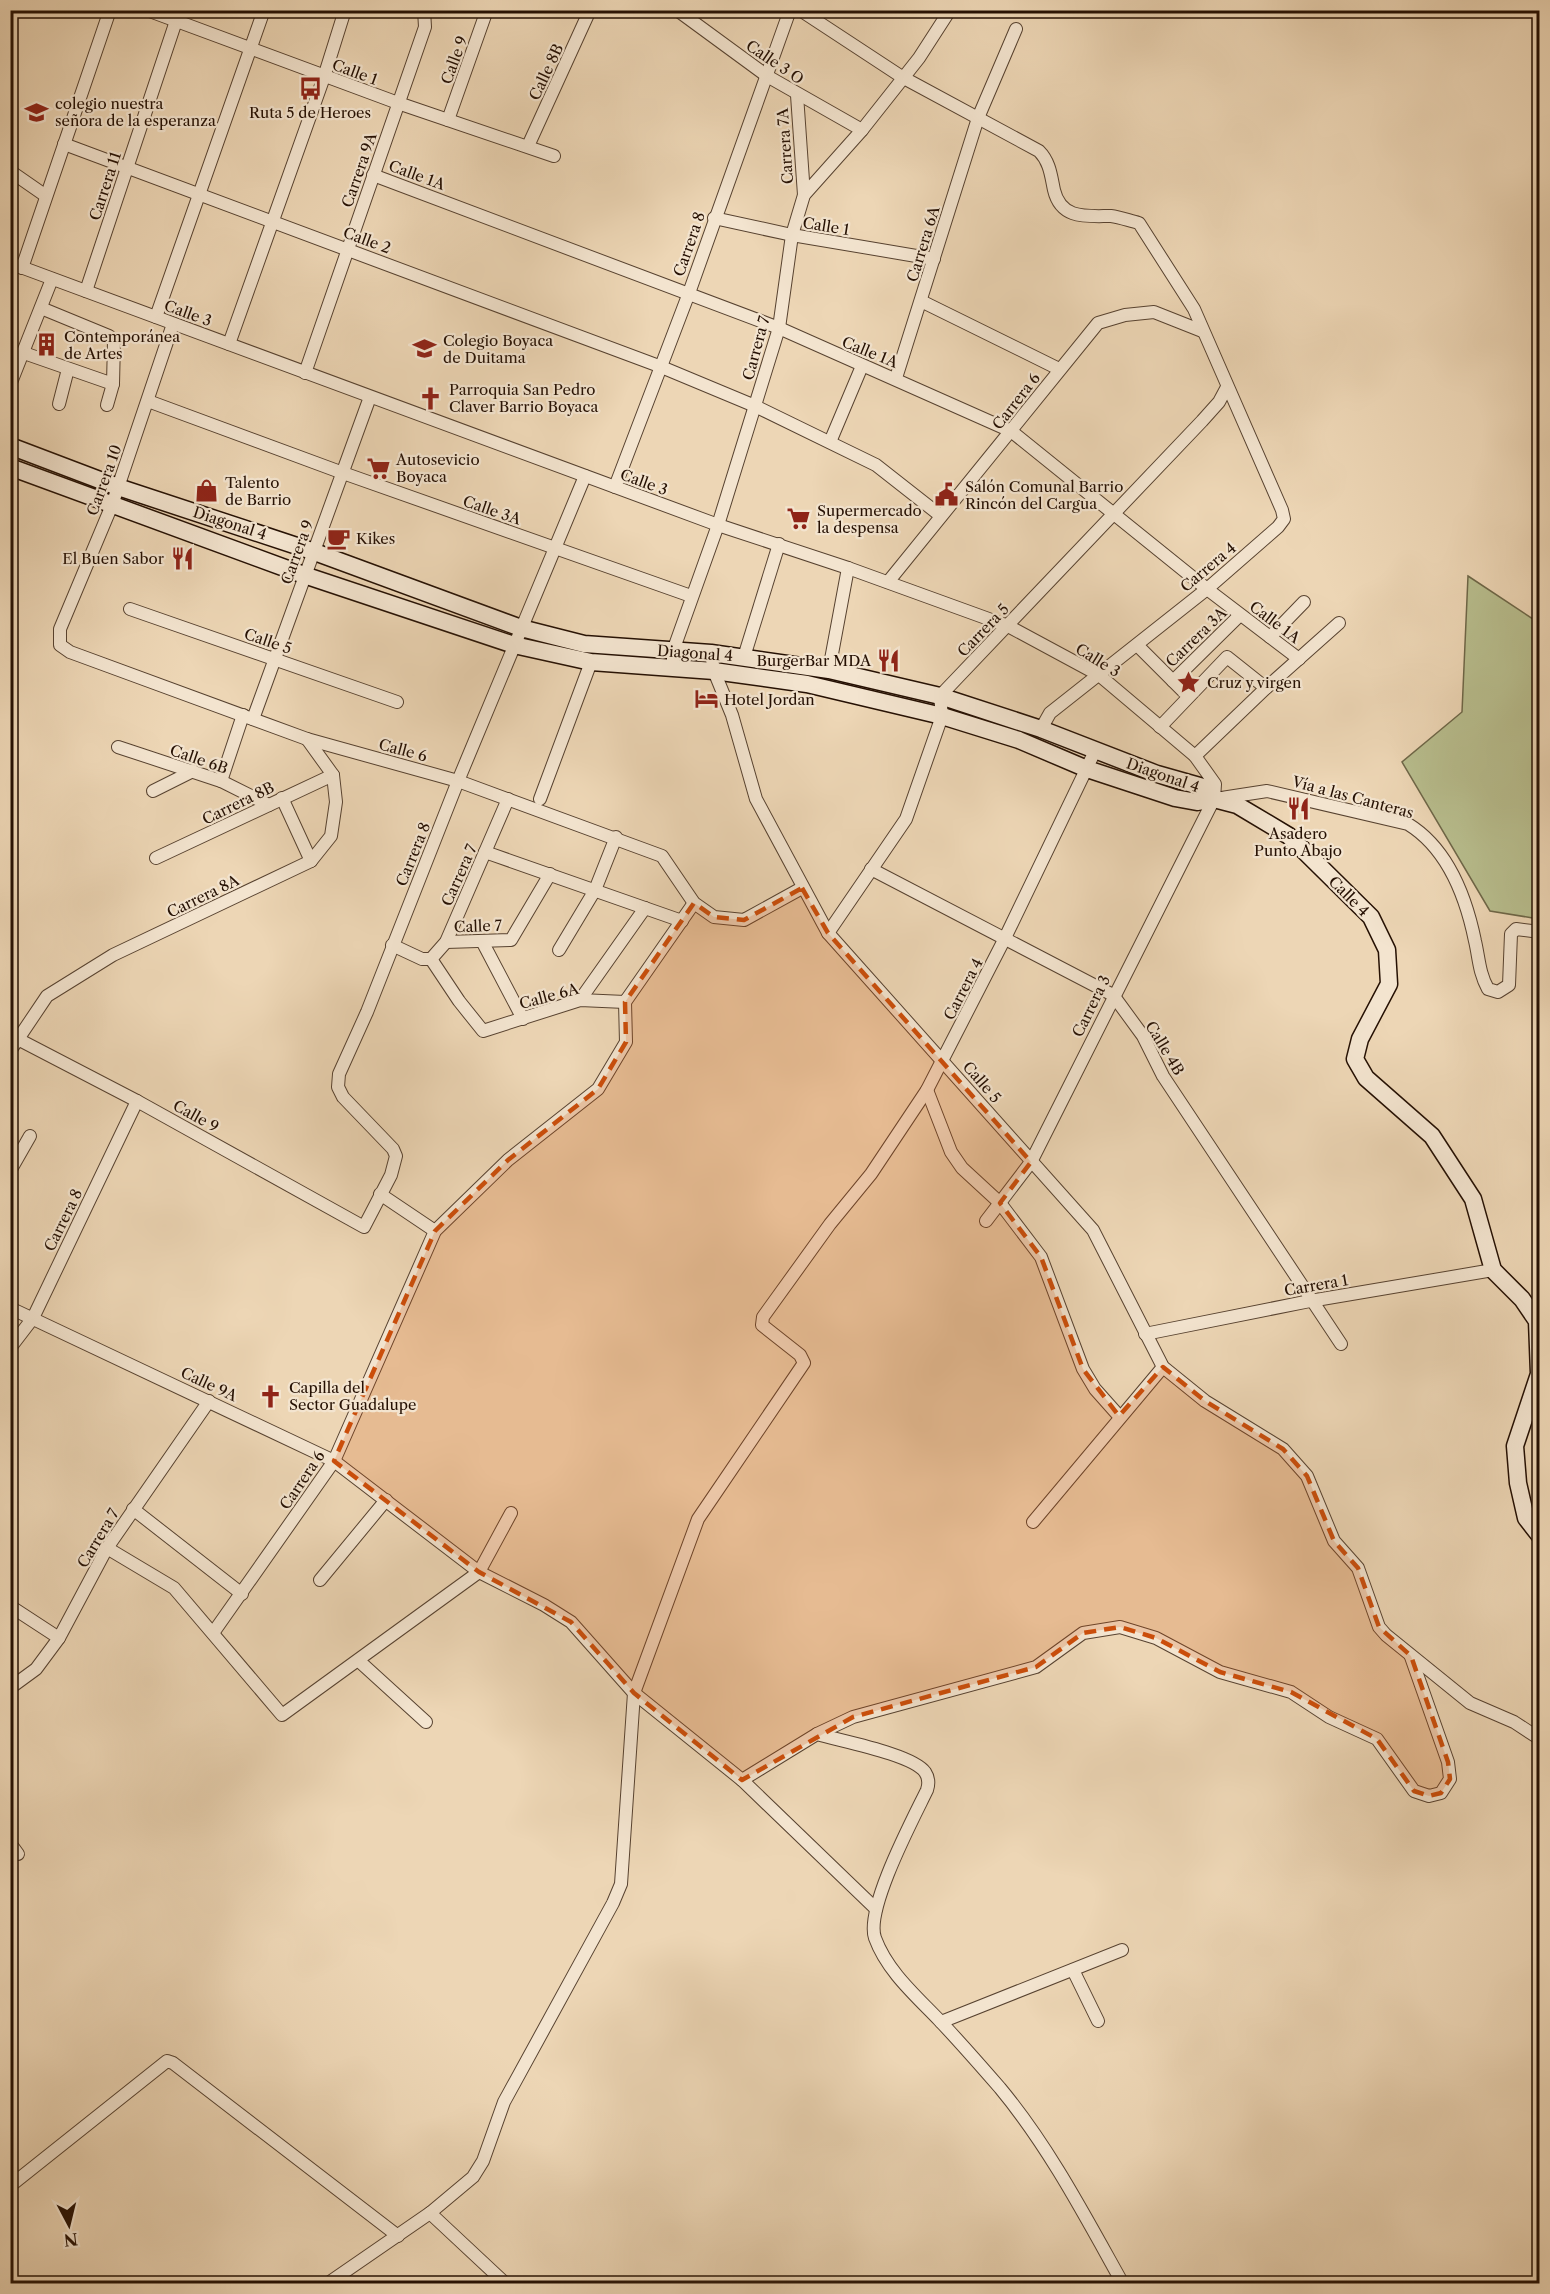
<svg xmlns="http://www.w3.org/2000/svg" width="1550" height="2294" font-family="'Libre Caslon Text',serif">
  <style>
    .green { fill: #b8be8e; stroke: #6e6748; stroke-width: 1.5 }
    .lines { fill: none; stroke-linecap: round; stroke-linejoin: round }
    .street-casing { stroke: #574230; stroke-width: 14 }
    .secondary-casing { stroke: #251003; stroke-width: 19 }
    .street { stroke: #f3e4cf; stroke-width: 12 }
    .secondary { stroke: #f3e4cf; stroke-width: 16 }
    .marked { fill: #cb4e0b; fill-opacity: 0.2; stroke: #cb4e0b; stroke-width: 4.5; stroke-dasharray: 12 8; stroke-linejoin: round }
    .labels { text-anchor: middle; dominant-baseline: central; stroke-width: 4.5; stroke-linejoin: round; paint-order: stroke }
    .street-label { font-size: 15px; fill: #251003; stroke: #f3e4cf }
    .poi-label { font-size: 15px; fill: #251003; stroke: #f3e4cf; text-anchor: start }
  </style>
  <rect width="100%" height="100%" fill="#edd6b5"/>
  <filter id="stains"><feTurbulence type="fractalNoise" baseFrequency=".00333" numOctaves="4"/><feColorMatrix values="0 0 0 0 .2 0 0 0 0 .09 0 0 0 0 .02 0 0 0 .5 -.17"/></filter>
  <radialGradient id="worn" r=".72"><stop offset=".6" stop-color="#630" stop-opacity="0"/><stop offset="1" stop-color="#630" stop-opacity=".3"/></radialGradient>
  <path class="green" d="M1468 576 1539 623V919L1490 911 1402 762 1462 712Z"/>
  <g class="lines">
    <defs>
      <g id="street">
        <path d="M147 10 398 103 554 156"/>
        <path d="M677 10 767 76 862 130"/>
        <path d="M800 10 902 77 1039 151C1050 162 1051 176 1054 190 1061 220 1087 216 1111 216 1120 217 1130 221 1139 223L1194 309 1282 510 1284 519 1278 527 1207 589 1050 713 1041 729"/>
        <path d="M797 95 804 195"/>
        <path d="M448 120 487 10"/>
        <path d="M64 144 659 366 755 406 876 465 941 516"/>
        <path d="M528 146 590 10"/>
        <path d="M10 171 46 196"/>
        <path d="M373 175 779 328 1011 431 1207 589 1299 659"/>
        <path d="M714 218 792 235 934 259"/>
        <path d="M10 263 718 525 848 568 1008 626 1099 675 1195 756 1215 784 1214 799 1031 1162 986 1221"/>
        <path d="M22 268 110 10"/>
        <path d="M86 291 176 21"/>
        <path d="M921 301 1059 369"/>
        <path d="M41 308 109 336 114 341 113 384 107 405"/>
        <path d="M156 317 264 10"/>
        <path d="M173 324 112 505 60 629V645L70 652 307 739 458 781 662 856 694 903 714 917 744 920 802 888"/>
        <path d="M229 344 324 77 345 10"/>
        <path d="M24 353 113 384"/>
        <path d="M305 373 425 27 424 10"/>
        <path d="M896 378 978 118 1016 29"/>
        <path d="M10 385 52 279"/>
        <path d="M148 401 343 473 691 596"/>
        <path d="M59 404 68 369"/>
        <path d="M830 442 862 366"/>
        <path d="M615 487 689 293 790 10"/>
        <path d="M888 582 1098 323 1125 315 1154 312 1202 331"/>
        <path d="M130 609 397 702"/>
        <path d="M1270 637 1304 602"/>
        <path d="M1137 645 1188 696"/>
        <path d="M711 653 714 671 732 715 756 799 828 933 1093 1230 1163 1367 1205 1401 1283 1449 1307 1476 1334 1541 1358 1568 1379 1627 1386 1635 1470 1703 1514 1722 1540 1739"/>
        <path d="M744 657 779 544"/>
        <path d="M673 668V651L718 525 779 328 792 235 804 195 862 130 919 58 950 10"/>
        <path d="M829 670 848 568"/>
        <path d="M1173 681 1240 615"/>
        <path d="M253 719 370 397"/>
        <path d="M1160 727 1227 657 1266 688"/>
        <path d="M118 747 221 781 269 805"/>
        <path d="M1195 756 1266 688 1339 623"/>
        <path d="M221 781 243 715"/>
        <path d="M153 791 193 771"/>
        <path d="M282 798 311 861"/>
        <path d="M540 799 591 662"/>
        <path d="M1215 799 1267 791 1408 824C1447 848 1466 897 1475 941 1479 958 1479 973 1488 989L1498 992 1509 985 1511 934 1516 929 1540 932"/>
        <path d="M485 852 682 921"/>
        <path d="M156 858 333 775"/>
        <path d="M871 869 1113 995 1143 1036 1163 1076 1341 1344"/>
        <path d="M828 933 906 819 942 716 940 696 1202 421 1219 402 1227 387"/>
        <path d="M482 941 523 1019"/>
        <path d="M446 942 511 940 550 874"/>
        <path d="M392 945 422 959H431"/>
        <path d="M559 950 595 890 616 837"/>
        <path d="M431 959 459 1001 483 1031 580 1000 625 1002 694 903"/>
        <path d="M431 959 446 942 508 799"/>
        <path d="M580 1000 645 908"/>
        <path d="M10 1035 137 1101 364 1227 391 1175 396 1156 393 1149 343 1097 338 1087 339 1074 367 1012 458 781 585 476"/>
        <path d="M10 1051 47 996 113 955 311 861 331 836 336 802 333 775 307 739"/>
        <path d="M927 1090 951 1152 962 1168 1000 1203 1041 1257 1083 1369 1095 1389 1119 1416"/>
        <path d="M10 1171 30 1136"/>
        <path d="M380 1194 435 1231"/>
        <path d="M10 1308 334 1461 479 1572 544 1605 571 1622 634 1693 742 1780 817 1734C840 1741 912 1754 925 1772 929 1778 929 1784 927 1790 913 1819 865 1909 875 1938 887 1971 916 1996 939 2020 960 2042 980 2065 1000 2088 1049 2147 1085 2216 1123 2284"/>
        <path d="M1145 1334 1310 1301 1493 1270"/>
        <path d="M10 1348 33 1318 137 1101"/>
        <path d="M133 1509 242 1594"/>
        <path d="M1033 1522 1163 1367"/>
        <path d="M107 1548 174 1588 282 1715 479 1572 511 1513"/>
        <path d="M320 1580 386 1500"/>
        <path d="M10 1606 59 1638"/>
        <path d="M213 1633 334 1461 435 1231 508 1160 598 1089 626 1042 625 1002"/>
        <path d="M359 1661 426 1722"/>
        <path d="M10 1688 36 1669 59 1638 107 1548 209 1401"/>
        <path d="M817 1734 853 1717 1036 1667 1083 1633 1120 1627 1156 1638 1220 1672 1291 1692 1329 1717 1377 1739 1414 1791 1429 1796 1441 1793 1450 1779 1448 1762 1411 1657"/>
        <path d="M742 1780 876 1909"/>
        <path d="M10 1843 18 1854"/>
        <path d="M1073 1970 1098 2021"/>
        <path d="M941 2022 1122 1950"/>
        <path d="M10 2186 167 2061 173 2063 398 2236"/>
        <path d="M430 2213 506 2284"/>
        <path d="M327 2284 430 2213 473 2177 483 2161 504 2102 613 1903 621 1884 634 1693 698 1519 804 1363 800 1355 762 1325 763 1317 830 1224 871 1174 927 1090 1004 940 1095 751"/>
      </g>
      <g id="secondary">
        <path d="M10 446 118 487 312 551 521 628 584 644 711 653 829 670 940 696 1041 729 1157 774 1203 787 1214 799"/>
        <path d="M10 467 304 575 514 645 591 662 714 671 807 684 942 716 1019 740 1087 769 1175 798 1197 802 1214 799 1237 805 1289 836 1371 917 1387 950 1389 984 1360 1039 1355 1059 1366 1078 1432 1136 1473 1199 1493 1270 1522 1299 1537 1321 1539 1374 1515 1446 1518 1483 1526 1518 1540 1536"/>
      </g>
    </defs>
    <use href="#street" class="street-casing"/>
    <use href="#secondary" class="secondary-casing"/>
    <use href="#street" class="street"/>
    <use href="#secondary" class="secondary"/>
  </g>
  <path class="marked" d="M802 888 828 933 1031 1162 1000 1203 1041 1257 1083 1369 1119 1416 1163 1367 1205 1401 1283 1449 1307 1476 1334 1541 1358 1568 1379 1627 1411 1656 1448 1762 1450 1779 1441 1793 1429 1796 1414 1791 1377 1739 1291 1692 1220 1672 1156 1638 1120 1627 1083 1633 1036 1667 853 1717 742 1780 634 1693 571 1622 479 1572 334 1461 435 1231 508 1160 598 1089 626 1042 625 1002 694 903 714 917 744 920Z"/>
  <defs>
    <symbol id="bus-bare" viewBox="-9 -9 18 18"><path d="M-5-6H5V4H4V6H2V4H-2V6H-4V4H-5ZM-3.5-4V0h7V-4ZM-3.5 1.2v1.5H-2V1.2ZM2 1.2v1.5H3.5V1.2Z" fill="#8f2418" stroke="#f3e4cf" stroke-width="2.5" paint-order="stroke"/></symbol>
    <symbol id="school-bare" viewBox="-9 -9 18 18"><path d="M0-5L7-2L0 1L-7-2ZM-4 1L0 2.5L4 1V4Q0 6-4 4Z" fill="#8f2418" stroke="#f3e4cf" stroke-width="2.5" paint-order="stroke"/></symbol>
    <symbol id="building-bare" viewBox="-9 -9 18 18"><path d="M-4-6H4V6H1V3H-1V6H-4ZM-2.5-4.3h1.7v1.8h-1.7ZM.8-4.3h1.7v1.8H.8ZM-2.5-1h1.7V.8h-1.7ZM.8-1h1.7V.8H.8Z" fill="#8f2418" stroke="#f3e4cf" stroke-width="2.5" paint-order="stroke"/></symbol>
    <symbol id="church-bare" viewBox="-9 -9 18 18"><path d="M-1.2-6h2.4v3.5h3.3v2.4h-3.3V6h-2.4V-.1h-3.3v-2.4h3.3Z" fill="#8f2418" stroke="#f3e4cf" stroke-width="2.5" paint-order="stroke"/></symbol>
    <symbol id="supermarket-bare" viewBox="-9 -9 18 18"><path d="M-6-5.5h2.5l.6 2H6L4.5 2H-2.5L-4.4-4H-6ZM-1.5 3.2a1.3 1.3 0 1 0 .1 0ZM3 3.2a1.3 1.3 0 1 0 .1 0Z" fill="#8f2418" stroke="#f3e4cf" stroke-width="2.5" paint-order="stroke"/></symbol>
    <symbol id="shop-bare" viewBox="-9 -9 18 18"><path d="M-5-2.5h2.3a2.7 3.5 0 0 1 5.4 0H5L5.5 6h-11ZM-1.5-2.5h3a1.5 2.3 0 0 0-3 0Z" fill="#8f2418" stroke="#f3e4cf" stroke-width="2.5" paint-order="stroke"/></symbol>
    <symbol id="civic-bare" viewBox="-9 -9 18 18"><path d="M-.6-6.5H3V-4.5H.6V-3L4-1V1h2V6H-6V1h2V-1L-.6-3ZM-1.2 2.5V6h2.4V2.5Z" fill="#8f2418" stroke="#f3e4cf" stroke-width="2.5" paint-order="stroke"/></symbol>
    <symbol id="cafe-bare" viewBox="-9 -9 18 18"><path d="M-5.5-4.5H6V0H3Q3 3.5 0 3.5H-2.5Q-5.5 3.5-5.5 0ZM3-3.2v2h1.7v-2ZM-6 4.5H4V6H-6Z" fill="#8f2418" stroke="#f3e4cf" stroke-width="2.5" paint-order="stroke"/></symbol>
    <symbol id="restaurant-bare" viewBox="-9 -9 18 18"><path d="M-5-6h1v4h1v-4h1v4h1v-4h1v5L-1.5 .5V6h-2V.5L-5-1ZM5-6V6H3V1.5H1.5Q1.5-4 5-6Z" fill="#8f2418" stroke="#f3e4cf" stroke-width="2.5" paint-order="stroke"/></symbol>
    <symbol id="sight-bare" viewBox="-9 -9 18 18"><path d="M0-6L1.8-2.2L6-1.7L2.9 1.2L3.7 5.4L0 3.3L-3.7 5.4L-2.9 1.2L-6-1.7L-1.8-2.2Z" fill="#8f2418" stroke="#f3e4cf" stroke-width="2.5" paint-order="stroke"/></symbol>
    <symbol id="hotel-bare" viewBox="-9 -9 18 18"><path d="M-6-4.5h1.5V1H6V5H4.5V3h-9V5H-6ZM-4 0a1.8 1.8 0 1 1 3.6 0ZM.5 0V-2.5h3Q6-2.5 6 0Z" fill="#8f2418" stroke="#f3e4cf" stroke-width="2.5" paint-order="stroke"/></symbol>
  </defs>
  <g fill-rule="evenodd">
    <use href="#bus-bare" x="294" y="72" width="33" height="33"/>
    <use href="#school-bare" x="20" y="96" width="33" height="33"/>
    <use href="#building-bare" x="30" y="328" width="33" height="33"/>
    <use href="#school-bare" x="408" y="332" width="33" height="33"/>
    <use href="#church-bare" x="414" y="382" width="33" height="33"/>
    <use href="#supermarket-bare" x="362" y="452" width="33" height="33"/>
    <use href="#shop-bare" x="190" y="474" width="33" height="33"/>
    <use href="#civic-bare" x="930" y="478" width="33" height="33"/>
    <use href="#supermarket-bare" x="782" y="502" width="33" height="33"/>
    <use href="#cafe-bare" x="322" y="522" width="33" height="33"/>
    <use href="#restaurant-bare" x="166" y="542" width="33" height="33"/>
    <use href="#restaurant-bare" x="872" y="644" width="33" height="33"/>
    <use href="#sight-bare" x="1172" y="666" width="33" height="33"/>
    <use href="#hotel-bare" x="690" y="682" width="33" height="33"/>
    <use href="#restaurant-bare" x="1282" y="792" width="33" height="33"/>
    <use href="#church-bare" x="254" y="1380" width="33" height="33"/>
  </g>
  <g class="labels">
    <g class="street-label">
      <text transform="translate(454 60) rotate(-70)">Calle 9</text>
      <text transform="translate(775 62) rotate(34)">Calle 3 O</text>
      <text transform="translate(355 72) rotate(20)">Calle 1</text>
      <text transform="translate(546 72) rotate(-65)">Calle 8B</text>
      <text transform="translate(785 146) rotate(-94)">Carrera 7A</text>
      <text transform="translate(359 170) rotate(-71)">Carrera 9A</text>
      <text transform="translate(417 175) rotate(20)">Calle 1A</text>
      <text transform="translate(105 186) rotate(-72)">Carrera 11</text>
      <text transform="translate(826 226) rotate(9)">Calle 1</text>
      <text transform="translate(367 240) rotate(20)">Calle 2</text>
      <text transform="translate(689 244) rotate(-71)">Carrera 8</text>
      <text transform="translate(923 244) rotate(-73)">Carrera 6A</text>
      <text transform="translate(188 313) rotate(20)">Calle 3</text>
      <text transform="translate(756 348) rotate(-75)">Carrera 7</text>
      <text transform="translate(870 352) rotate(22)">Calle 1A</text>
      <text transform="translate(1016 401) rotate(-52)">Carrera 6</text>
      <text transform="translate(104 480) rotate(-70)">Carrera 10</text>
      <text transform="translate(644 482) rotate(20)">Calle 3</text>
      <text transform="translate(492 510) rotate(19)">Calle 3A</text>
      <text transform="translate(230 523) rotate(18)">Diagonal 4</text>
      <text transform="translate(297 552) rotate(-70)">Carrera 9</text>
      <text transform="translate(1208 567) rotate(-40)">Carrera 4</text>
      <text transform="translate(1275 622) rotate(37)">Calle 1A</text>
      <text transform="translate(983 630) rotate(-46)">Carrera 5</text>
      <text transform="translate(1196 637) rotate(-44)">Carrera 3A</text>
      <text transform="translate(268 641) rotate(19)">Calle 5</text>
      <text transform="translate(695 653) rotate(4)">Diagonal 4</text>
      <text transform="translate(1098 660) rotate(32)">Calle 3</text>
      <text transform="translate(403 750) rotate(15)">Calle 6</text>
      <text transform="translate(199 759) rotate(19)">Calle 6B</text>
      <text transform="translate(1163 775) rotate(19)">Diagonal 4</text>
      <text transform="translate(1353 797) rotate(15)">Vía a las Canteras</text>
      <text transform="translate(238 803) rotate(-26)">Carrera 8B</text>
      <text transform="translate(413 854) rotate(-68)">Carrera 8</text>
      <text transform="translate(459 875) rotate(-66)">Carrera 7</text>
      <text transform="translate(203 896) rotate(-26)">Carrera 8A</text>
      <text transform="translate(1349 896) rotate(45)">Calle 4</text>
      <text transform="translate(478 926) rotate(-2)">Calle 7</text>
      <text transform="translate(963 989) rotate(-63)">Carrera 4</text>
      <text transform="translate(549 996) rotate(-15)">Calle 6A</text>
      <text transform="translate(1091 1006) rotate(-64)">Carrera 3</text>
      <text transform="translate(1165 1048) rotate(59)">Calle 4B</text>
      <text transform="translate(982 1082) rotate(49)">Calle 5</text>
      <text transform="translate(196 1116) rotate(29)">Calle 9</text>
      <text transform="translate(63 1220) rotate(-64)">Carrera 8</text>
      <text transform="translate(1316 1285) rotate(-10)">Carrera 1</text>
      <text transform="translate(209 1384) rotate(25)">Calle 9A</text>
      <text transform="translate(302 1480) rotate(-56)">Carrera 6</text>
      <text transform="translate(98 1538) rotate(-59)">Carrera 7</text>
    </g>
    <g class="poi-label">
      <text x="55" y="103">colegio nuestra<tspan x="55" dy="17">señora de la esperanza</tspan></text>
      <text x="310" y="112" text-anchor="middle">Ruta 5 de Heroes</text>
      <text x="64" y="336">Contemporánea<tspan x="64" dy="17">de Artes</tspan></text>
      <text x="443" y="340">Colegio Boyaca<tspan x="443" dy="17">de Duitama</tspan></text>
      <text x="449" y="389">Parroquia San Pedro<tspan x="449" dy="17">Claver Barrio Boyaca</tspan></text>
      <text x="396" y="459">Autosevicio<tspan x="396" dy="17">Boyaca</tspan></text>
      <text x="225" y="482">Talento<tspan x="225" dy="17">de Barrio</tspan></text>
      <text x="965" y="486">Salón Comunal Barrio<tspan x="965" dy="17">Rincón del Cargua</tspan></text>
      <text x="817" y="510">Supermercado<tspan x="817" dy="17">la despensa</tspan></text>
      <text x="356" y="538">Kikes</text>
      <text x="164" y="558" text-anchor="end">El Buen Sabor</text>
      <text x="871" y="660" text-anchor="end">BurgerBar MDA</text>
      <text x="1207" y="682">Cruz y virgen</text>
      <text x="724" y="699">Hotel Jordan</text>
      <text x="1298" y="833" text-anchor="middle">Asadero<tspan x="1298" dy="17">Punto Abajo</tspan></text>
      <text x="289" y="1387">Capilla del<tspan x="289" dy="17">Sector Guadalupe</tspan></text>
    </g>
  </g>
  <rect width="1550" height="2294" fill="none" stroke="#edd6b5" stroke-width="36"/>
  <rect x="12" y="12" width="1526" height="2270" fill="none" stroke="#251003" stroke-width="3"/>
  <rect x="18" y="18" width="1514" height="2258" fill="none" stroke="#251003" stroke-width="1.5"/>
  <g transform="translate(69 2225) rotate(173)" stroke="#f3e4cf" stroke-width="4.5" paint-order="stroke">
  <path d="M0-4.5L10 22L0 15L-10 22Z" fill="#251003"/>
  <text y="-9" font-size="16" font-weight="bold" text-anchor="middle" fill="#251003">N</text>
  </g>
  <rect width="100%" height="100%" filter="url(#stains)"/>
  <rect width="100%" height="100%" fill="url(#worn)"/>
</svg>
